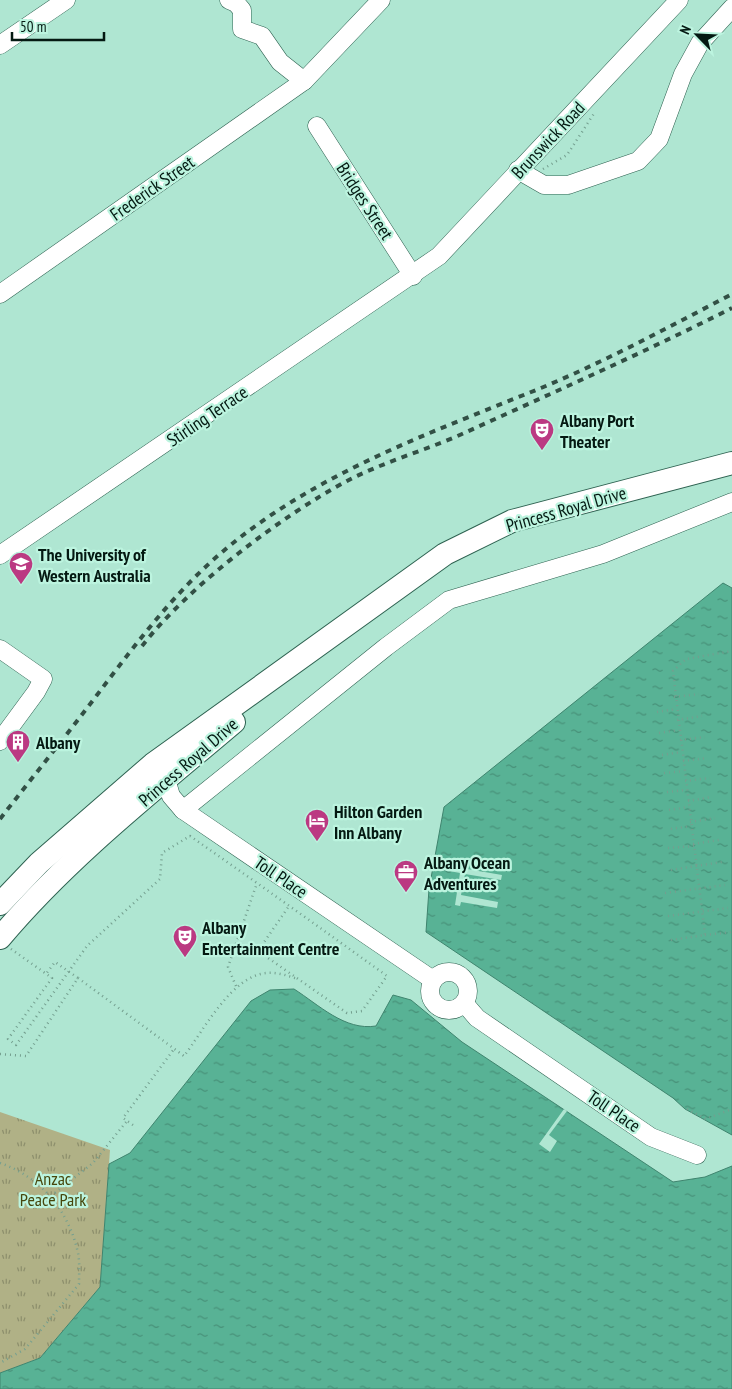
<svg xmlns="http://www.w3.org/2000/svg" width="732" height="1389" font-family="'PT Sans Narrow',sans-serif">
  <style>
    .park { fill: url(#park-tufts) }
    .water { fill: url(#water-ripples); stroke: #3f846e }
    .pier { fill: #afe6d2 }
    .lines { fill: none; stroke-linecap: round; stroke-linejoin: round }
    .minor-casing { stroke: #2e6251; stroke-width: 19 }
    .major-casing { stroke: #2e6251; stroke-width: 24 }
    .path { stroke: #749f8f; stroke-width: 2.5; stroke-dasharray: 1 4; stroke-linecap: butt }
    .minor { stroke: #fff; stroke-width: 18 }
    .major { stroke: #fff; stroke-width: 22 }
    .rail { stroke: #325045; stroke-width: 4; stroke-dasharray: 6 6; stroke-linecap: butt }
    .labels { text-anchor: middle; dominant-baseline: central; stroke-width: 4.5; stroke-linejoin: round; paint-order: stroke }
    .street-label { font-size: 18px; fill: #041912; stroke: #bcf4df }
    .poi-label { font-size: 18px; font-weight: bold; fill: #041912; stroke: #bcf4df; text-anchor: start }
    .park-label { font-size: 18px; fill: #46460c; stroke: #bcf4df }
  </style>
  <defs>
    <pattern id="park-tufts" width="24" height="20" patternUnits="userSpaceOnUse" patternTransform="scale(1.25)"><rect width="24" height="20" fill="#b0b186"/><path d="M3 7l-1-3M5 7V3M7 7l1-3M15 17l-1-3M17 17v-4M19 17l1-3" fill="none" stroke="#8d8f6c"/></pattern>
    <pattern id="water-ripples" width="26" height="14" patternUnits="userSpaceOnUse" patternTransform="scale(1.25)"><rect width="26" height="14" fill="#58b295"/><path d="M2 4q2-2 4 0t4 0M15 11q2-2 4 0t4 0" fill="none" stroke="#479078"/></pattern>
  </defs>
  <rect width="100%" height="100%" fill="#afe6d2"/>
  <path class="park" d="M0 1112 110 1150 100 1287 40 1358 0 1373Z"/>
  <g class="water">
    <path d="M723 583 732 588V1135L685 1109 673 1098 426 932 429 889 444 807Z"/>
    <path d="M294 989C319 1005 345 1031 376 1026L393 995 411 1000 462 1042 673 1182 705 1177 732 1166V1389H0V1373L40 1358 100 1287 109 1164 130 1153 251 1001 270 990Z"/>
  </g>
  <g class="pier">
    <path d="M460 861 468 863 467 869 502 875 501 880 465 874 461 895 498 902 497 908 461 902 460 906 455 905 460 873 433 868 434 864 459 868Z"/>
    <path d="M564 1109 567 1111 549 1135 557 1141 550 1152 539 1144Z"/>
  </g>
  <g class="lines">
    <defs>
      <g id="minor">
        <path d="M229 0 236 3 242 10V29L262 36 280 62 304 81"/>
        <path d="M0 45 66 0"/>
        <path d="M317 126 413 276"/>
        <path d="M518 170 544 185H568L638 161 659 139 683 74 700 43 732 8"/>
        <path d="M0 294 304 81 381 0"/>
        <path d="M0 555 439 256 679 0"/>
        <path d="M0 649 43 679 36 692 0 741"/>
        <path d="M166 779 171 796 183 810 433 980"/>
        <path d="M183 810 386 647 449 600 603 554 732 502"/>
        <circle cx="449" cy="991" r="19"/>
        <path d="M464 1003 477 1018 651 1137 697 1155"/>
      </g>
      <g id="major">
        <path d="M0 904 39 863 153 764 445 554 512 521 732 463"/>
        <path d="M0 938C67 858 155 789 234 722"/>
      </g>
    </defs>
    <use href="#minor" class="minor-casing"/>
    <use href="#major" class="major-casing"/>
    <g class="path">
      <path d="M543 169 567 155 595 112"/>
      <path d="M674 697 699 694"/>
      <path d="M657 712 676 709"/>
      <path d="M677 720 702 716"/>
      <path d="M659 733 679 730"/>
      <path d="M680 740 705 737"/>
      <path d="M662 755 681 752"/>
      <path d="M683 761 707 758"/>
      <path d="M664 773 684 771"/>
      <path d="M685 781 710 778"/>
      <path d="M667 792 686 790"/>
      <path d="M688 801 712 797"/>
      <path d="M669 810 689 807"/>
      <path d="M690 822 715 818"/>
      <path d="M671 829 691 826"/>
      <path d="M693 844 719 840"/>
      <path d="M668 848 694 846"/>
      <path d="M696 866 722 862"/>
      <path d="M671 870 696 866"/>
      <path d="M665 893 725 885"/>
      <path d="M668 916 728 908"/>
      <path d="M705 935 731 932"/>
      <path d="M671 940 705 935 673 671 686 659 732 651"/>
      <path d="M11 949 52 978 8 1039 16 1045 87 946 160 879 162 853 190 836C256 882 322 929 387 976L362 1011 347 1013 258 951 289 906"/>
      <path d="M78 978 184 1056C204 1030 232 975 267 973 278 972 288 976 298 979"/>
      <path d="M236 986 228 967 257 883"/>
      <path d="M0 1054 26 1056 78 978 55 962 46 974"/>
      <path d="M687 1109 706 1119 732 1109"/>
      <path d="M133 1125 123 1118 174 1049"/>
      <path d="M0 1163C41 1177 69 1211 78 1253 80 1263 79 1274 79 1284L25 1349 0 1363"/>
      <path d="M51 1196 93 1163 127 1121"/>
    </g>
    <use href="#minor" class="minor"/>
    <use href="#major" class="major"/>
    <g class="rail">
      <path d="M142 646C188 587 281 516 347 481 383 462 424 451 462 434 552 393 643 353 732 308"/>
      <path d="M0 819C32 778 65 737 97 695 135 645 173 594 221 553 313 474 430 433 541 388 606 361 669 327 732 294"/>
    </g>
  </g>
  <defs>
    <symbol id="theatre-pin" viewBox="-11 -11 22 30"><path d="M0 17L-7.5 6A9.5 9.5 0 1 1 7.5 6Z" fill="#bb3982" stroke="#bcf4df"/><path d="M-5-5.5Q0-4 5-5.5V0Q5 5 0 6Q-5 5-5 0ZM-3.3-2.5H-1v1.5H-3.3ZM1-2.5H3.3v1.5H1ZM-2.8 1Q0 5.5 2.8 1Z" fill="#fff"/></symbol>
    <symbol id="university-pin" viewBox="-11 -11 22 30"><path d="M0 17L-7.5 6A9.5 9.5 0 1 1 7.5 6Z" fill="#bb3982" stroke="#bcf4df"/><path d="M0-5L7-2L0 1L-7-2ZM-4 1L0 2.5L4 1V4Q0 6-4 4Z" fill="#fff"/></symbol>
    <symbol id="building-pin" viewBox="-11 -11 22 30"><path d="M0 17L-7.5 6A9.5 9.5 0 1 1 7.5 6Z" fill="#bb3982" stroke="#bcf4df"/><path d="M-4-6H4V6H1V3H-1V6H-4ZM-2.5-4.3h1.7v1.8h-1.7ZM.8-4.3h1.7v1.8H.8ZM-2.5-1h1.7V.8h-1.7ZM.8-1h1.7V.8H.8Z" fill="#fff"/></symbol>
    <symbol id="hotel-pin" viewBox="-11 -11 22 30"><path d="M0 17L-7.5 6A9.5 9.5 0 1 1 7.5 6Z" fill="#bb3982" stroke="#bcf4df"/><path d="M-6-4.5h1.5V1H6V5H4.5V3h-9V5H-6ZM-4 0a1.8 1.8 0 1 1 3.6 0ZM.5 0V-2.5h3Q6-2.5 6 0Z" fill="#fff"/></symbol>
    <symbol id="office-pin" viewBox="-11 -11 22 30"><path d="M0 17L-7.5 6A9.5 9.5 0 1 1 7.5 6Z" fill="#bb3982" stroke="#bcf4df"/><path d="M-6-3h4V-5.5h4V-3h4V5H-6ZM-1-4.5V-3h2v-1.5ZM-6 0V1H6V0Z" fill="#fff"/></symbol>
  </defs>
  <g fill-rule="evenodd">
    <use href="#theatre-pin" x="528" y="416" width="28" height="38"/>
    <use href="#university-pin" x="7" y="550" width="28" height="38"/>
    <use href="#building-pin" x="4" y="728" width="28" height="38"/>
    <use href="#hotel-pin" x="303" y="807" width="28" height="38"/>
    <use href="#office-pin" x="392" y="858" width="28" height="38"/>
    <use href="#theatre-pin" x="171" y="923" width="28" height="38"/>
  </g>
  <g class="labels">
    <g class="street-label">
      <text transform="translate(548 140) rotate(-47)">Brunswick Road</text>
      <text transform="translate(152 188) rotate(-35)">Frederick Street</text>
      <text transform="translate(365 201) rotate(57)">Bridges Street</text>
      <text transform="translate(207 416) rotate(-34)">Stirling Terrace</text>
      <text transform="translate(566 509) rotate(-16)">Princess Royal Drive</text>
      <text transform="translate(188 762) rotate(-41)">Princess Royal Drive</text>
      <text transform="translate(281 877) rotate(34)">Toll Place</text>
      <text transform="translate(614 1111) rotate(34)">Toll Place</text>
    </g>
    <g class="poi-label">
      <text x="560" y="420">Albany Port<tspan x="560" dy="21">Theater</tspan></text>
      <text x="38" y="554">The University of<tspan x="38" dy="21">Western Australia</tspan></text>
      <text x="36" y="742">Albany</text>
      <text x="334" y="811">Hilton Garden<tspan x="334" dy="21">Inn Albany</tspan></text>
      <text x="424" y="862">Albany Ocean<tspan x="424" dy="21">Adventures</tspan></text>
      <text x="202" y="927">Albany<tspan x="202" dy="21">Entertainment Centre</tspan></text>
    </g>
    <g class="park-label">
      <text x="53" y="1178">Anzac<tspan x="53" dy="21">Peace Park</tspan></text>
    </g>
  </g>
  <g transform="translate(697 35) rotate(294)" stroke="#bcf4df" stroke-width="4" paint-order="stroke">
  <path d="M0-4L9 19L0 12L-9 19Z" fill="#041912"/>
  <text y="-8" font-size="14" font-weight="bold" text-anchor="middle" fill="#041912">N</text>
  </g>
  <path d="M12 32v8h92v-8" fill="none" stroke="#041912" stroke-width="2.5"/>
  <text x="20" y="32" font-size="15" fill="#041912" stroke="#bcf4df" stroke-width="4" paint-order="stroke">50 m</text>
</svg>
